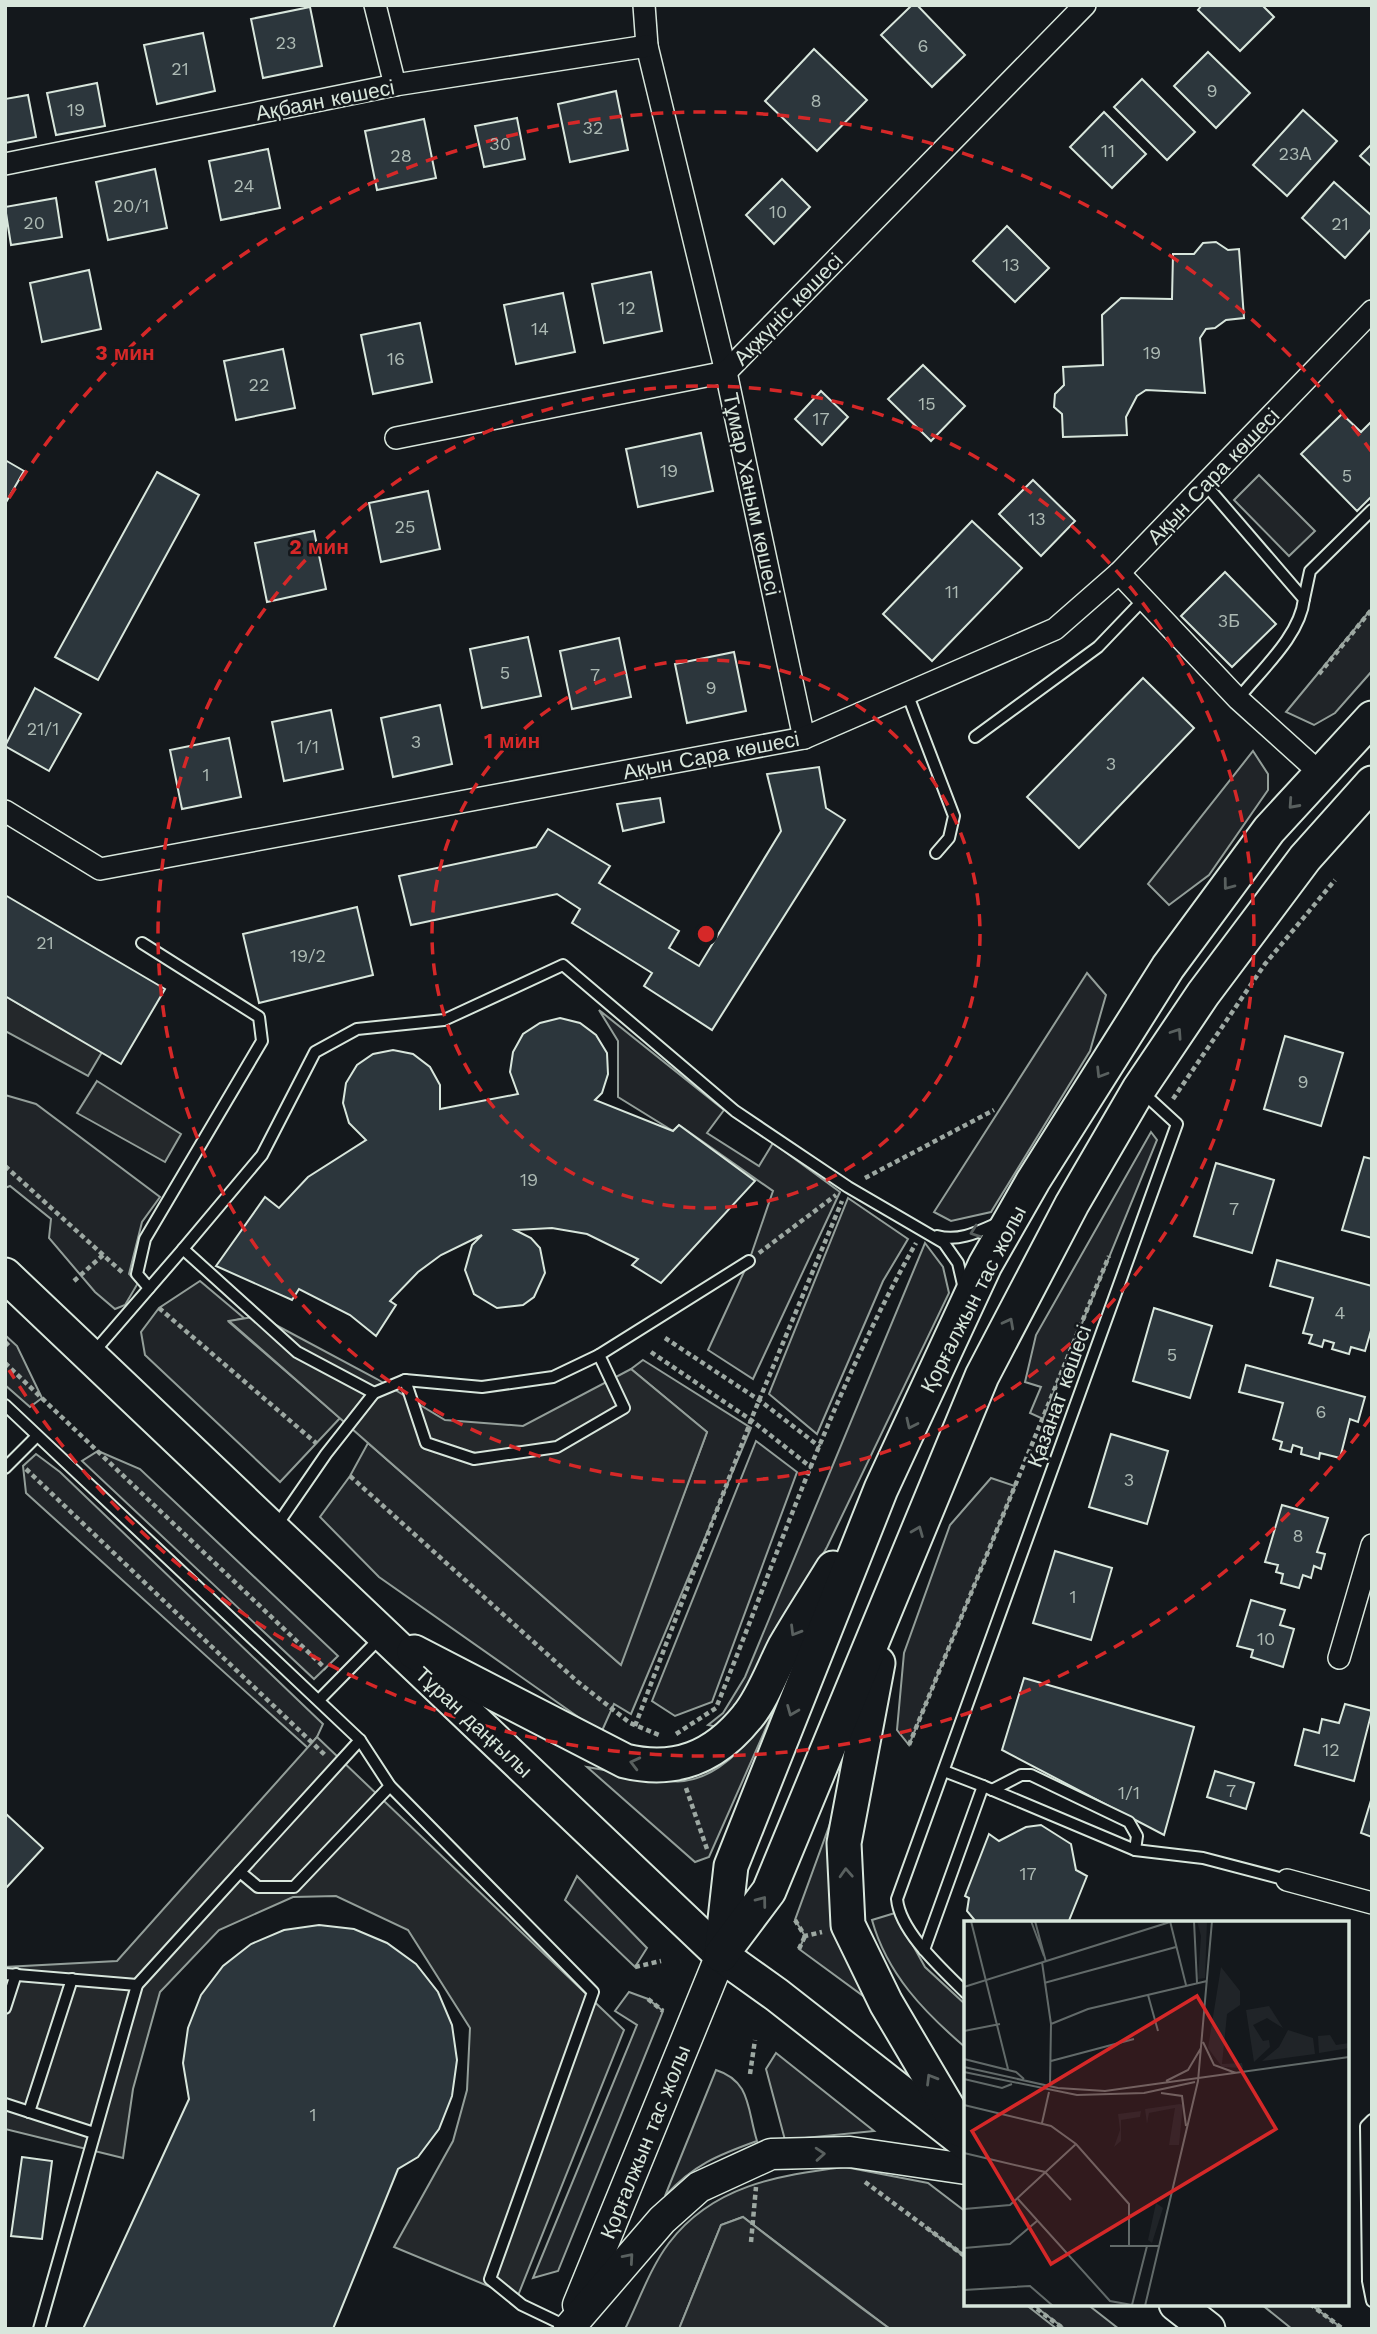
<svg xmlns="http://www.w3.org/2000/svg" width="1377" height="2334" font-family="'Work Sans',sans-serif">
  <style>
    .green { fill: #202428; stroke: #939e99; stroke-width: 2 }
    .parking { fill: #24282b; stroke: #939e99; stroke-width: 2 }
    .building { fill: #2c363c; stroke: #d8e6dc; stroke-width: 2 }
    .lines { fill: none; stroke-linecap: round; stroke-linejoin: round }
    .service-casing { stroke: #d8e6dc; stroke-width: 14 }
    .minor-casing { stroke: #d8e6dc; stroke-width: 24 }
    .secondary-casing { stroke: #d8e6dc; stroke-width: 33 }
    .primary-casing { stroke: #d8e6dc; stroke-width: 37 }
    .path { stroke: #9da8a2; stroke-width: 4.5; stroke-dasharray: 5 3.5; stroke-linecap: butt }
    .service { stroke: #14181c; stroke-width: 10 }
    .minor { stroke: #14181c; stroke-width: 21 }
    .secondary { stroke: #14181c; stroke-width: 30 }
    .primary { stroke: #14181c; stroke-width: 33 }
    .oneway { stroke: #59605f }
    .ring { fill: none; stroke: #d62828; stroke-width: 3.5; stroke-dasharray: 12 9 }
    .labels { text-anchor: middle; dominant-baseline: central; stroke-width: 5; stroke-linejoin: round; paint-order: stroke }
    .number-label { font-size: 18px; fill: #adbab4 }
    .street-label { font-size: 21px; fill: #d8e6dc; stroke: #14181c }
    .inset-road { fill: none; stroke: #626a69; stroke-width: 2 }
    .view { fill: #d62828; fill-opacity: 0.15; stroke: #d62828; stroke-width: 3.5 }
    .inset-edge { fill: none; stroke: #d8e6dc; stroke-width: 3.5 }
    .centre { fill: #d62828; stroke: #14181c; stroke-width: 3.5 }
    .ring-label { font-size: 21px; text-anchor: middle; font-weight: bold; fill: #d62828; stroke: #14181c; stroke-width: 5; stroke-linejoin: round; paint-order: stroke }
  </style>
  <rect width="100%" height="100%" fill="#14181c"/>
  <g class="green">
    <path d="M1259 475 1315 531 1289 556 1234 500Z"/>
    <path d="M1372 608V671L1335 713 1314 725 1286 712Z"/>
    <path d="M1253 751 1268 774V790L1209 875 1169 905 1148 884Z"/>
    <path d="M1087 973 1106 995 1090 1051 991 1212 951 1221 934 1212Z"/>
    <path d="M599 1010 724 1110 707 1133 759 1166 773 1143 840 1192 753 1379 708 1350 749 1261 773 1191 679 1125 673 1131 618 1097V1041Z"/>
    <path d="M5 1095 36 1104 160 1197 142 1222 129 1274 138 1283 125 1305 115 1309 95 1292 49 1238 51 1219 10 1186 5 1188Z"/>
    <path d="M1151 1132 1157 1140 1043 1419 1030 1413 1041 1387 1025 1382 1036 1335Z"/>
    <path d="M848 1198 908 1239 883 1281 817 1434 769 1394Z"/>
    <path d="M925 1243 943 1267 949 1293 827 1547 728 1720 717 1727 708 1725 723 1713 745 1677Z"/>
    <path d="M200 1281 244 1318 229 1322 340 1418 280 1482 145 1355 141 1332 159 1308Z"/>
    <path d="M5 1335 17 1346 42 1398 30 1407 5 1385Z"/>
    <path d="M643 1360 751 1428 631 1714 614 1704 601 1733 379 1577 320 1517 350 1476 368 1443 620 1664 707 1432 631 1369Z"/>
    <path d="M756 1441 797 1472 712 1702 675 1716 652 1701Z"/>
    <path d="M98 1451 140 1469 338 1656 314 1679 82 1461Z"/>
    <path d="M36 1454 60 1472 323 1724 317 1737 308 1748 26 1493 23 1466Z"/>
    <path d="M991 1478 1015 1486 909 1745 897 1730 904 1653 950 1525Z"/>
    <path d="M773 1712 709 1857 695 1862 587 1767C609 1770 666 1784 684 1781 724 1776 749 1739 773 1712Z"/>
    <path d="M835 1810 881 2009 799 1949 805 1936 795 1920Z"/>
    <path d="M577 1876 647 1948 635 1967 565 1900Z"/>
    <path d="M895 1913 925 1967 966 2005V2048C924 2012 887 1974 872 1920Z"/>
    <path d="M629 1992 648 1999 663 2011 558 2271 533 2278 637 2025 615 2011Z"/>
    <path d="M776 2053 874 2131 785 2140 766 2069Z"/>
    <path d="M716 2070C751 2081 747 2109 757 2141 718 2155 693 2165 665 2196Z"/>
    <path d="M845 2167 928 2183 966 2212V2256L925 2227 966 2258V2304H1025L1057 2329H890L743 2217 721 2225 679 2329H625C639 2301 650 2268 669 2243 712 2186 778 2175 845 2167Z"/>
    <path d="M1032 2304H1087L1119 2329H1065Z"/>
    <path d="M1261 2304H1310L1343 2329H1292Z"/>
  </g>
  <g class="parking">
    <path d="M5 996 102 1052 88 1076 5 1031Z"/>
    <path d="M97 1081 181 1134 165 1162 77 1113Z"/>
    <path d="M259 1316 377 1379 445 1420 523 1426 631 1369 707 1432 621 1665 229 1321Z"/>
    <path d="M317 1737 624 2030 517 2298 394 2247 453 2141 467 2090 470 2028 408 1930 336 1896 293 1897 219 1930 160 1992 133 2089 123 2158 5 2129V1967L117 1961Z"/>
    <path d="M743 2217 860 2307 890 2329H679L721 2225Z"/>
  </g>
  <g class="building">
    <path d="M912 5H917L965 55 932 87 881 35Z"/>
    <path d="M1202 5H1262L1274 17 1240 51 1198 10Z"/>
    <path d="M310 7 322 66 263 78 251 19Z"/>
    <path d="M203 33 215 91 157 104 144 45Z"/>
    <path d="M814 49 867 100 817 151 765 101Z"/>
    <path d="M1208 52 1250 93 1216 128 1174 86Z"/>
    <path d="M1142 79 1195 132 1167 160 1114 107Z"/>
    <path d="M97 83 105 126 56 135 47 93Z"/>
    <path d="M616 91 628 150 570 162 558 104Z"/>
    <path d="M28 95 36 137 5 143V99Z"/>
    <path d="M1303 110 1337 141 1287 196 1253 165Z"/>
    <path d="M1104 112 1146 154 1112 188 1070 147Z"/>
    <path d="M517 118 525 159 484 167 475 126Z"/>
    <path d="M424 119 436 178 377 190 365 131Z"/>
    <path d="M1372 144V167L1360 156Z"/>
    <path d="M268 149 280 208 221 220 209 161Z"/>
    <path d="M155 169 167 228 108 240 96 182Z"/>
    <path d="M782 179 810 207 774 244 746 215Z"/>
    <path d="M1334 182 1372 216V228L1345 258 1302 218Z"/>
    <path d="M56 198 62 237 11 245 5 207Z"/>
    <path d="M1007 226 1049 268 1015 302 973 261Z"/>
    <path d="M1216 242 1228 250 1239 249 1244 318 1226 320 1215 328 1206 329 1200 338 1205 393 1146 390 1137 396 1126 417 1127 435 1063 437 1062 414 1054 407 1055 394 1064 385 1063 367 1103 365 1102 315 1121 298 1172 299 1173 254H1194L1203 243Z"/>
    <path d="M89 270 101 329 42 342 30 283Z"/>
    <path d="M651 272 662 331 604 343 592 284Z"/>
    <path d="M563 293 575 352 516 364 504 305Z"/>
    <path d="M420 323 432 382 373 394 361 335Z"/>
    <path d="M283 349 295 408 236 420 224 361Z"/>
    <path d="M923 365 965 406 931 441 888 399Z"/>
    <path d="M821 391 848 417 822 445 795 419Z"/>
    <path d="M1342 414 1361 432 1372 421V496L1357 511 1301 454Z"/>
    <path d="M701 433 713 491 638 507 626 449Z"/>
    <path d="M5 460 24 471 5 504Z"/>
    <path d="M157 472 199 495 98 680 55 657Z"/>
    <path d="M1033 480 1075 521 1041 556 999 514Z"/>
    <path d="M428 491 440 549 381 562 369 503Z"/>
    <path d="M972 521 1022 568 932 661 883 614Z"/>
    <path d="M314 531 326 589 267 602 255 543Z"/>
    <path d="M1225 572 1276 624 1232 667 1181 616Z"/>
    <path d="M528 637 541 696 482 708 470 649Z"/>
    <path d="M619 638 631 697 572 709 560 651Z"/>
    <path d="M734 652 746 711 687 723 675 664Z"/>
    <path d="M1143 678 1194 728 1079 848 1027 797Z"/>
    <path d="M35 688 81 714 49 771 5 746Z"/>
    <path d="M440 705 452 764 393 777 381 718Z"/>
    <path d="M331 710 343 769 284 781 272 722Z"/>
    <path d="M229 738 241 797 182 809 170 750Z"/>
    <path d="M819 767 826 808 845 820 712 1030 644 986 652 973 572 923 580 909 557 894 411 925 399 876 536 847 548 829 610 866 599 883 679 931 669 948 699 966 781 831 767 774Z"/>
    <path d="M660 798 664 822 623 831 617 804Z"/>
    <path d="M5 895 165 989 121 1064 5 996Z"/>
    <path d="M357 907 373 975 259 1003 243 934Z"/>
    <path d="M560 1018 580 1023 596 1035 607 1053 608 1074 602 1093 595 1100 673 1131 679 1125 755 1181 661 1283 632 1265 638 1259 587 1234 552 1228 515 1230 531 1238 540 1248 545 1273 534 1297 523 1305 497 1308 474 1294 465 1270 472 1245 482 1235 441 1255 418 1272 390 1301 396 1305 376 1336 350 1315 299 1289 292 1300 216 1266 265 1197 279 1208 308 1177 366 1140 349 1123 343 1103 346 1083 357 1065 373 1054 393 1050 413 1054 430 1067 440 1085V1109L518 1094 510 1072 513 1052 523 1034 540 1023Z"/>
    <path d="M1285 1036 1343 1053 1321 1126 1264 1109Z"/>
    <path d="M1364 1157 1372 1159V1238L1342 1230Z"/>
    <path d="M1216 1163 1274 1180 1252 1253 1194 1236Z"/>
    <path d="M1277 1260 1372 1286V1327L1365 1351 1351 1347 1349 1354 1332 1349 1334 1343 1324 1340 1322 1347 1309 1343 1312 1335 1303 1333 1313 1298 1270 1286Z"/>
    <path d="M1154 1308 1212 1326 1190 1398 1133 1381Z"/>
    <path d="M1246 1365 1365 1397 1358 1422 1350 1419 1340 1458 1320 1453 1319 1459 1301 1454 1302 1448 1293 1445 1291 1452 1280 1449 1282 1442 1273 1439 1283 1403 1239 1392Z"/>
    <path d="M1111 1434 1168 1451 1147 1524 1089 1507Z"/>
    <path d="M1282 1505 1328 1518 1317 1552 1325 1554 1321 1569 1314 1566 1311 1578 1303 1575 1299 1588 1281 1583 1283 1574 1276 1572 1278 1565 1265 1562Z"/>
    <path d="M1055 1551 1112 1568 1091 1640 1033 1623Z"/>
    <path d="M1251 1600 1285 1610 1280 1625 1294 1629 1283 1667 1251 1657 1253 1650 1237 1646Z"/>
    <path d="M1024 1678 1194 1727 1164 1835 1002 1750Z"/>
    <path d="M1345 1704 1372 1711 1354 1781 1295 1765 1304 1729 1319 1733 1322 1719 1339 1723Z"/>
    <path d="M1215 1771 1254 1783 1246 1809 1207 1797Z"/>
    <path d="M1372 1797V1837L1361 1833Z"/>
    <path d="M5 1813 43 1848 6 1888 5 1887Z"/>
    <path d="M1041 1825 1071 1844 1076 1870 1087 1876 1068 1923H977L967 1911 969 1898 965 1896 989 1834 999 1841 1026 1827Z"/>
    <path d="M319 1925 354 1929 387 1943 416 1964 438 1992 452 2025 457 2060 452 2096 439 2129 418 2157 398 2169 333 2329H83L189 2099 183 2063 188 2028 201 1995 223 1966 251 1944 284 1930Z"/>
    <path d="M22 2157 52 2161 42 2239 11 2236Z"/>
  </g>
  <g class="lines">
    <defs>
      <g id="service">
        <path d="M1205 484 1304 599C1300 636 1261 670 1238 699"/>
        <path d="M1304 599 1310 571 1372 510"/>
        <path d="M907 693 954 816 949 838 936 853"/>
        <path d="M975 737 1098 647 1144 599"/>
        <path d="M142 943 259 1017 262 1041 145 1239 137 1274 149 1288"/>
        <path d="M937 1236C959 1242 978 1232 998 1223"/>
        <path d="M183 1249 262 1155 315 1052 357 1029 444 1020 563 965 735 1111 848 1187 944 1243 958 1263 964 1289"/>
        <path d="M93 1353 183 1249 297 1352 374 1393"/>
        <path d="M405 1380 482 1387 553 1377 599 1355"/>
        <path d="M5 1405 360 1740 390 1786 593 1992 490 2279 522 2305 568 2327"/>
        <path d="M5 1468 37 1436"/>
        <path d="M275 1528 326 1454 374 1393 405 1380 426 1443 474 1459 557 1447 624 1408 599 1355 749 1261"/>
        <path d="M319 1700 380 1638"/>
        <path d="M983 1786 1135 1850 1203 1858 1287 1880"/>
        <path d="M992 1790 1021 1775H1031L1129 1822 1137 1836 1135 1850"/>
        <path d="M240 1872 258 1887H294L390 1786"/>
        <path d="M924 1950 983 1786 944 1771"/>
        <path d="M5 1974 137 1985"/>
        <path d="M966 1993C943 1970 900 1932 897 1899L1177 1124 1141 1091"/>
        <path d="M5 2008 16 1974"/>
        <path d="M5 2104 94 2133"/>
        <path d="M29 2112 72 1979"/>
        <path d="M1372 2120 1366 2126 1368 2281 1372 2301"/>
        <path d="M39 2329 137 1985 360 1740"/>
      </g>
      <g id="minor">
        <path d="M375 5 395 85"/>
        <path d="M644 5 647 46 726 372 804 738"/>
        <path d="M5 164 395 85 647 46"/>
        <path d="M396 438 726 372 1085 5"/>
        <path d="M1119 573 1238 699 1320 773"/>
        <path d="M5 811 100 869 804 738 1055 629 1119 573 1372 311"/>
        <path d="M1339 1658 1372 1545"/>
        <path d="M1287 1880 1372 1903"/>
      </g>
      <g id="secondary">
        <path d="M578 2305 721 1955"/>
        <path d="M569 2328 662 2220 699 2187 771 2154 850 2152 966 2169"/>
      </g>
      <g id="primary">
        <path d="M5 1275 721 1955 777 1995 966 2143"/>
        <path d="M414 1652 625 1761C675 1773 714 1758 747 1717 763 1698 773 1669 785 1646 800 1620 817 1594 833 1568"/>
        <path d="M878 1663 844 1843 848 1925 886 2003 961 2130"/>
        <path d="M721 1955 731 1866 881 1489 985 1265 1033 1181 1168 967 1269 830 1372 718"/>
        <path d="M721 1955 769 1891 982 1376 1072 1204 1139 1089 1203 994 1305 858 1372 783"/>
        <path d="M1176 2304 1208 2329"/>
      </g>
    </defs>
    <use href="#service" class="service-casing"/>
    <use href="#minor" class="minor-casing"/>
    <use href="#secondary" class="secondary-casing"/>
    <use href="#primary" class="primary-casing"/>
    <g class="path">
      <path d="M1319 674 1372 609"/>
      <path d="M1173 1099 1265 964 1335 880"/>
      <path d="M5 1166 123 1273"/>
      <path d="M865 1178 994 1110"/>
      <path d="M759 1253 836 1195"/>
      <path d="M74 1281 103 1255"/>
      <path d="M159 1308 316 1443"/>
      <path d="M665 1338 759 1400 820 1447"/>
      <path d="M5 1346 11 1340"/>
      <path d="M651 1352 751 1420 812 1468"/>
      <path d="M5 1363 326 1669"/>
      <path d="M26 1469 326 1756"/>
      <path d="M350 1476 578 1682 630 1723 659 1735"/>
      <path d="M635 1726 753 1415 842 1201"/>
      <path d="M676 1734 716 1708C779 1552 833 1390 916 1243"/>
      <path d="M909 1745 1109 1256"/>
      <path d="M686 1788 708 1852"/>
      <path d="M795 1920 805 1936 822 1932"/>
      <path d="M799 1949 805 1936"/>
      <path d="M635 1967 661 1961"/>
      <path d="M648 1999 663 2011"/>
      <path d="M750 2074 755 2040"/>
      <path d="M865 2182 966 2257"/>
      <path d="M751 2242 756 2187"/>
      <path d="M1030 2304 1064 2329"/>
      <path d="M1310 2304 1343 2329"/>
    </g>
    <use href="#service" class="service"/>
    <use href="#minor" class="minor"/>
    <use href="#secondary" class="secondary"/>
    <use href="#primary" class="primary"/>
  </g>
  <defs><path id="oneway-chevron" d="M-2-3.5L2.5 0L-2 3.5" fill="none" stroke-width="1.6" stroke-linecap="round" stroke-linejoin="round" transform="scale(1.75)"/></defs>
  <g class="oneway">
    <use href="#oneway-chevron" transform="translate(1293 804) rotate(132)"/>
    <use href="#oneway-chevron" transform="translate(1228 885) rotate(127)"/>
    <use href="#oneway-chevron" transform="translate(1177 1033) rotate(-56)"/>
    <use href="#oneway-chevron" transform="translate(1101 1073) rotate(122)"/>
    <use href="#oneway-chevron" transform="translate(975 1232) rotate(160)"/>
    <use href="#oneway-chevron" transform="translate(1009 1323) rotate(-62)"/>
    <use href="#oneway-chevron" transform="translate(911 1424) rotate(115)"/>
    <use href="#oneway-chevron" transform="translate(918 1531) rotate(-68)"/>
    <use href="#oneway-chevron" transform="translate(795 1631) rotate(121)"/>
    <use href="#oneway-chevron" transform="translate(792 1711) rotate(112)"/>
    <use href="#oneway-chevron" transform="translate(635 1763) rotate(-166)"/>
    <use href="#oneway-chevron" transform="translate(846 1873) rotate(-93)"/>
    <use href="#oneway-chevron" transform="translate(762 1901) rotate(-53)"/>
    <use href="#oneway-chevron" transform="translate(931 2079) rotate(-121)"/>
    <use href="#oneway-chevron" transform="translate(820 2154) rotate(-4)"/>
    <use href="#oneway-chevron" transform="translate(629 2258) rotate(-49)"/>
  </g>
  <g class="ring">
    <circle cx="706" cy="934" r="274"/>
    <circle cx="706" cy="934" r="548"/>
    <path d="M1371 1417A822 822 0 0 1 9 1370M9 498A822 822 0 0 1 1371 451"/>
  </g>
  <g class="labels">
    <g class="number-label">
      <text x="286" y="42">23</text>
      <text x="923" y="45">6</text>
      <text x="180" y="68">21</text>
      <text x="1212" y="90">9</text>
      <text x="816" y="100">8</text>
      <text x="76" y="109">19</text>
      <text x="593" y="127">32</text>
      <text x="500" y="143">30</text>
      <text x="1108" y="150">11</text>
      <text x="1295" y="153">23А</text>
      <text x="401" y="155">28</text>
      <text x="244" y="185">24</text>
      <text x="131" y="205">20/1</text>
      <text x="778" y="211">10</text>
      <text x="34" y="222">20</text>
      <text x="1340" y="223">21</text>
      <text x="1011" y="264">13</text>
      <text x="627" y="307">12</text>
      <text x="540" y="328">14</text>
      <text x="1152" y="352">19</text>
      <text x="396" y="358">16</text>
      <text x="259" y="384">22</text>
      <text x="927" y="403">15</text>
      <text x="821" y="418">17</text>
      <text x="669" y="470">19</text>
      <text x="1347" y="475">5</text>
      <text x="1037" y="518">13</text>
      <text x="405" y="526">25</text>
      <text x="952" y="591">11</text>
      <text x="1229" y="620">3Б</text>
      <text x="505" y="672">5</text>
      <text x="595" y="674">7</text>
      <text x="711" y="687">9</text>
      <text x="43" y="728">21/1</text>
      <text x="416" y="741">3</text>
      <text x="308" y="746">1/1</text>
      <text x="1111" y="763">3</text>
      <text x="206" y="774">1</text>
      <text x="45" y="942">21</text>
      <text x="308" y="955">19/2</text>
      <text x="1303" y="1081">9</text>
      <text x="529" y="1179">19</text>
      <text x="1234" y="1208">7</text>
      <text x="1340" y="1312">4</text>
      <text x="1172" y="1354">5</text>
      <text x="1321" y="1411">6</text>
      <text x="1129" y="1479">3</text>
      <text x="1298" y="1535">8</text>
      <text x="1073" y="1596">1</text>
      <text x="1266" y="1638">10</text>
      <text x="1331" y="1749">12</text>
      <text x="1231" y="1790">7</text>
      <text x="1129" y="1792">1/1</text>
      <text x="1028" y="1873">17</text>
      <text x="313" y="2114">1</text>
    </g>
    <g class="street-label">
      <text transform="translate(325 100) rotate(-11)">Ақбаян көшесі</text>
      <text transform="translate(788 309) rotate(-46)">Ақжүніс көшесі</text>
      <text transform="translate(1213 476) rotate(-46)">Ақын Сара көшесі</text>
      <text transform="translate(752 494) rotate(78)">Тұмар Ханым көшесі</text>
      <text transform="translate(711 755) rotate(-11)">Ақын Сара көшесі</text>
      <text transform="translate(973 1299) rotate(-63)">Қорғалжын тас жолы</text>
      <text transform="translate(1059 1396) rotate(-70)">Қазанат көшесі</text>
      <text transform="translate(474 1722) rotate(43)">Тұран даңғылы</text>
      <text transform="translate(645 2142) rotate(-68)">Қорғалжын тас жолы</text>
    </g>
  </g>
  <g transform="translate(964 1921)">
    <rect width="385" height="385" fill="#14181c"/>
    <path d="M233 0H243L241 57 234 58 237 15ZM257 46 276 70V84L263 93 258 143 278 142 279 147 258 146 244 127ZM305 85 319 107 303 97 289 104 299 120 305 119 306 126 290 141 282 89ZM324 109 349 117 351 133 298 140 315 126ZM366 114 372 124 385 122V127L355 132 354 115ZM216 183 219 184 215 224H205L211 187 185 192 183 203 181 188ZM177 190 176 196 157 199V220L150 226 156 209 154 193ZM192 282 199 287 188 322 184 319Z" fill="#202428"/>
    <path class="inset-road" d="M7 0 44 148M67 0 80 35M71 0 82 41M206 0 222 64M230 0 233 62M78 41 87 103 86 165M80 62 212 26M0 66 206 1M184 74 194 110M87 103 124 88 243 60M0 110 36 103M239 121 250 144 272 152M0 138 52 151 60 158M87 140 170 118M0 146 94 167 141 170 385 136M0 151 113 174 180 172 231 161M0 158 38 167 48 163M202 160 224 149 237 127M197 172 218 175 222 205M0 184 87 205 112 223 165 283V325M78 202 85 171M0 232 81 251 107 279M54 278 146 380 168 384M0 288 46 284 112 223M146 325H196M0 327 46 323 73 300M0 369 66 365 89 385M168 384 183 325M181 385 234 160 248 0"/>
    <path class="view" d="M233 75 312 208 87 343 8 210Z"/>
    <rect width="385" height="385" class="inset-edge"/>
  </g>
  <circle cx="706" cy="934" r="10" class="centre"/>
  <g class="ring-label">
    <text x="125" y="360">3 мин</text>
    <text x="319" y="554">2 мин</text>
    <text x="512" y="748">1 мин</text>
  </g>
  <rect width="1377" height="2334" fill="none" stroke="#d8e6dc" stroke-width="14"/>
</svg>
